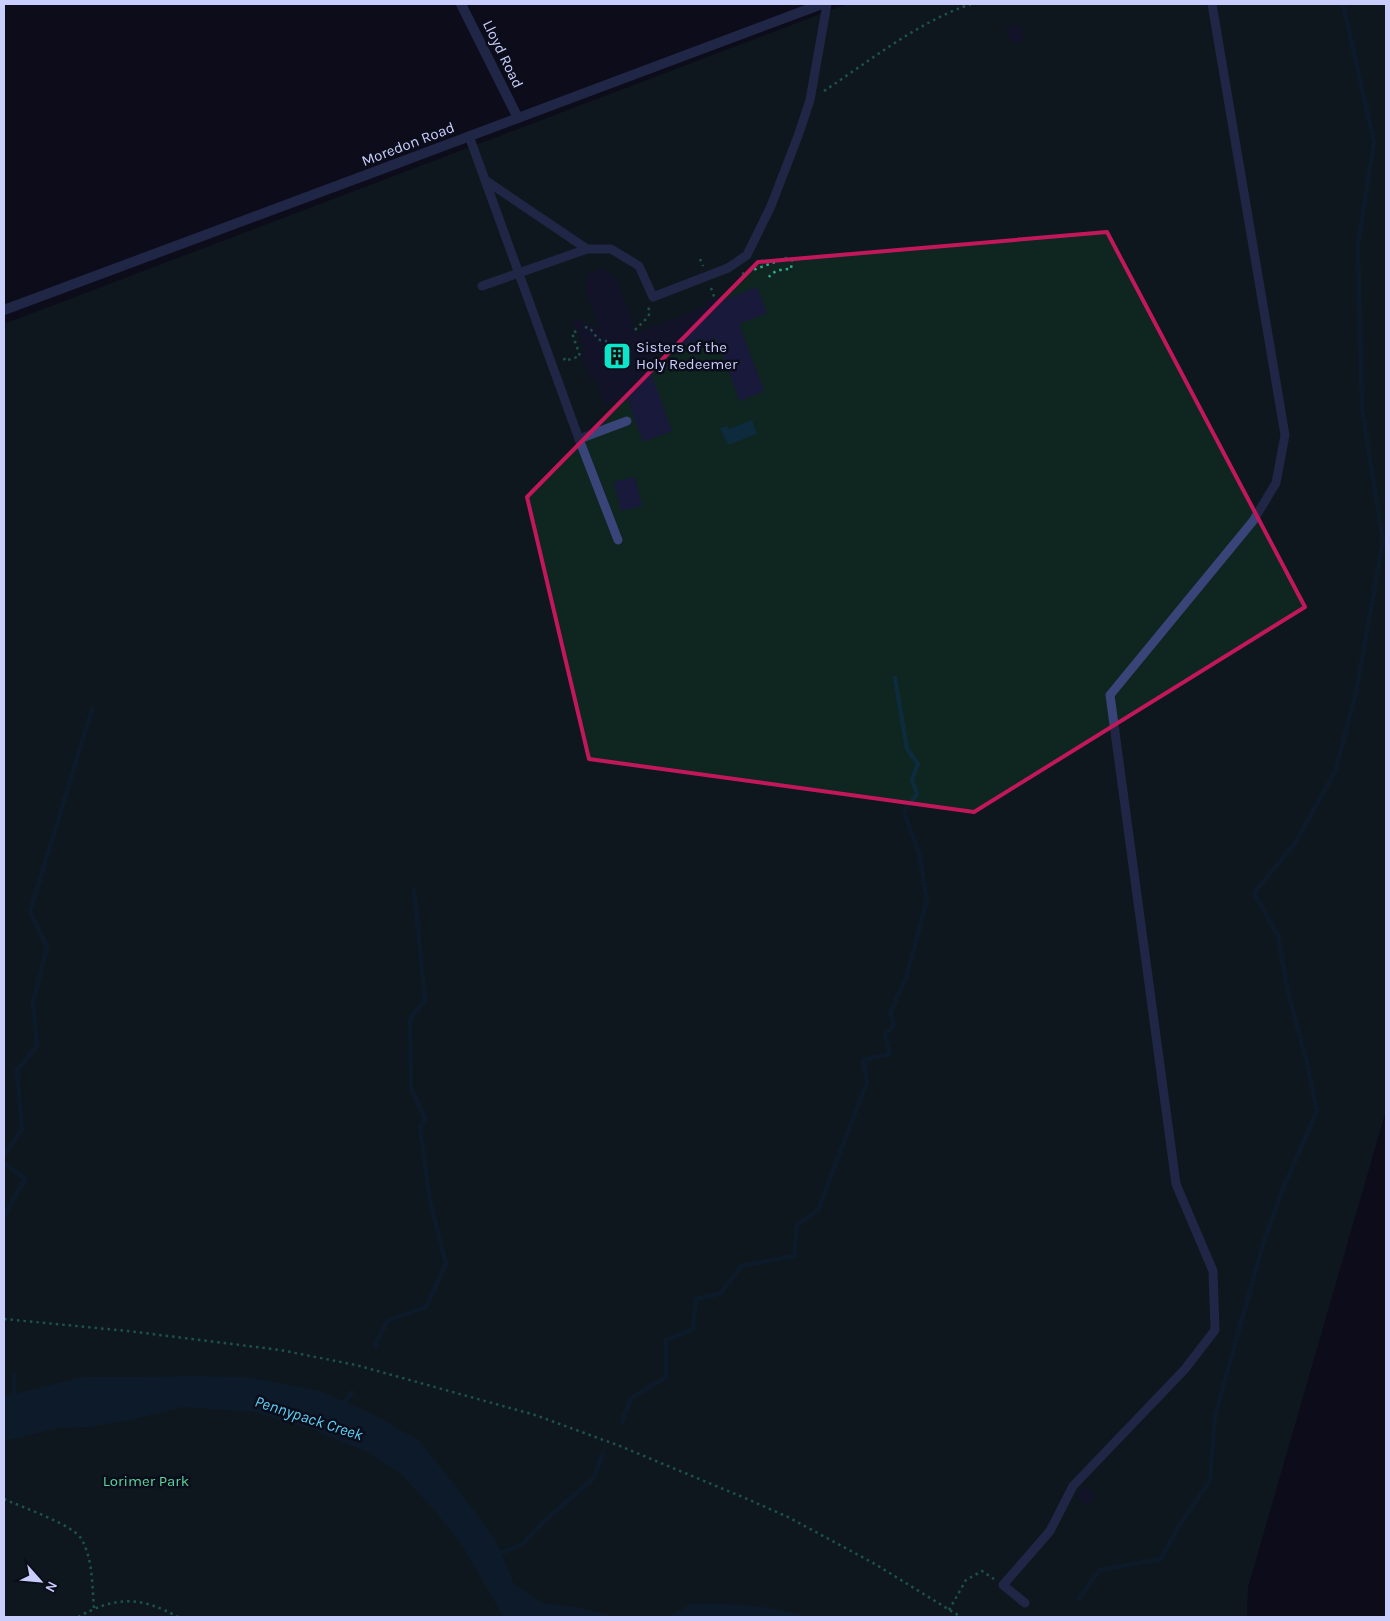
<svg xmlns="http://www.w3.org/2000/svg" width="1390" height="1621" font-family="Karla,sans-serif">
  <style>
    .green { fill: #0f251f }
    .water { fill: #0d2b3d }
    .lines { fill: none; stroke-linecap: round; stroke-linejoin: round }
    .stream { stroke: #0d2b3d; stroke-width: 4.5 }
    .building { fill: #191a3b }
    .path { stroke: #32a786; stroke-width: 2.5; stroke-dasharray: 2.5 4; stroke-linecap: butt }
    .lane { stroke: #394578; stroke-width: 9 }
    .street { stroke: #394578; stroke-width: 10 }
    .marked { fill: none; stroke: #c2185b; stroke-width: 4; stroke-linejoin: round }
    .labels { text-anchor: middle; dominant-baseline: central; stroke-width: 5; stroke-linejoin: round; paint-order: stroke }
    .street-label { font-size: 15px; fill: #c9cefc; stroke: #0c0d1b }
    .poi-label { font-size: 15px; fill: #c9cefc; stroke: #0c0d1b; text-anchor: start }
    .park-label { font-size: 15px; fill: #5ad79c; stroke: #0c0d1b }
    .water-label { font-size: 16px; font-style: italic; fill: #5cd2f7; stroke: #0c0d1b }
  </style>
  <rect width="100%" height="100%" fill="#0c0d1b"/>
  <path class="green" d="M847 4H1386V1110L1248 1587 1247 1617H4V324Z"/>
  <g class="water">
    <path d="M752 420 757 434 728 445 720 428 727 426 729 429Z"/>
    <path d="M192 1376 247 1377 320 1391 372 1414 418 1440 446 1474 495 1539 514 1584 543 1603 582 1608 617 1617H506L502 1614 462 1545 436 1512 400 1473 365 1451 314 1430 254 1412 183 1407 130 1420 87 1427 57 1428 4 1441V1395L14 1394 82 1377H141Z"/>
    <path d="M691 1604C730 1604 769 1604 806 1617H668Z"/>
  </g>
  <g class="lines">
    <g class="stream">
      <path d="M4 1155 22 1129 17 1070 37 1046 33 1003 47 947 30 912 92 709"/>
      <path d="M4 1163 25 1179 4 1216"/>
      <path d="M375 1346 387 1321 426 1307 446 1264 430 1201 420 1128 425 1118 411 1088 410 1019 425 1000 414 889"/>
      <path d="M14 1374V1398"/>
      <path d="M343 1405 352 1392"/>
      <path d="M622 1422 631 1398 666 1377V1340L693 1329 696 1299 721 1293 741 1266 794 1256 797 1225 818 1210 867 1082 863 1060 890 1054 885 1035 894 1025 890 1013 906 978 927 900 919 853 904 812 917 794 912 779 918 764 907 749 895 678"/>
      <path d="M497 1554 522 1545 543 1522 594 1478 603 1453"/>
      <path d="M1079 1598 1100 1570 1161 1559 1179 1526 1210 1481 1215 1416 1263 1244 1282 1191 1317 1111 1307 1063 1288 992 1278 936 1254 893 1295 843 1335 772 1356 692 1383 541 1362 409 1358 245 1374 142 1343 4"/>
    </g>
  </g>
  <g class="building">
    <path d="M1019 23 1025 39 1012 44 1006 28Z"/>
    <path d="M603 268 616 279 636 333 707 306 705 302 715 299 724 295 726 299 757 287 767 313 739 324 764 391 740 401 716 338 704 343 702 338 646 359 672 431 643 442 627 397 605 405 595 378 591 380 581 353 585 352 572 318 600 329 586 290 588 274Z"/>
    <path d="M635 477 642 506 621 511 614 482Z"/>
    <path d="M1084 1486 1094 1495 1087 1505 1076 1496Z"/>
  </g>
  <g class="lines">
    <g class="path">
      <path d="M824 91C871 60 918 22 971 4"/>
      <path d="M700 259 703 266"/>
      <path d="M742 274 786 258 792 260 791 269C783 269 774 270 769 277"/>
      <path d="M711 288 715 299"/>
      <path d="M585 328 587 327C597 332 594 342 607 341"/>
      <path d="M635 330 648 317 650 312 648 307"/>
      <path d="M564 358 565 361 580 356 572 333 577 331"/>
      <path d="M4 1319 128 1331 280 1350 356 1365 535 1415 620 1446 745 1498 788 1517 875 1564 961 1617"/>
      <path d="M4 1499C21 1507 75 1525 82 1540 93 1560 92 1586 94 1608"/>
      <path d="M949 1610 966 1580 982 1571 994 1579"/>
      <path d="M78 1617C116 1596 140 1596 178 1617"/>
    </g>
    <g class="lane">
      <path d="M469 136 579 439 618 540"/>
      <path d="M485 180 587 249"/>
      <path d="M482 286 587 249H611L639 266 653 297 728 268 747 255 771 206 798 136 810 100 827 4"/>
      <path d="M579 439 627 421"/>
      <path d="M1025 1603 1003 1585 1050 1531 1073 1486 1185 1369 1215 1330 1213 1271 1176 1184 1110 695 1253 521 1276 483 1285 435 1212 4"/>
    </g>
    <g class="street">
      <path d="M461 4 518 118"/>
      <path d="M4 310 366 175 822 4"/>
    </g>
  </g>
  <path d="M0 0H1390V1621H0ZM1107 232 1305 607 974 812 589 759 527 497 758 262Z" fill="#0c0d1b" fill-opacity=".55" fill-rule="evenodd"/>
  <path class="marked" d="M1107 232 1305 607 974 812 589 759 527 497 758 262Z"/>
  <defs>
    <symbol id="building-square" viewBox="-11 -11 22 22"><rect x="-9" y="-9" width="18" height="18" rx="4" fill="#0be6cb" stroke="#0c0d1b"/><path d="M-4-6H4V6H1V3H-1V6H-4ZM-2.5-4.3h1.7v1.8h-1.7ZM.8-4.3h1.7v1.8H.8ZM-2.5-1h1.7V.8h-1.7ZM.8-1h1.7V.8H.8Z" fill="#111"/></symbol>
  </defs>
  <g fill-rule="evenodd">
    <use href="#building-square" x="601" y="340" width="32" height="32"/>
  </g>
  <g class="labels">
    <g class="street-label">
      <text transform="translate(503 54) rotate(64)">Lloyd Road</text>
      <text transform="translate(408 144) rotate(-21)">Moredon Road</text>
    </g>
    <g class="poi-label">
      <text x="636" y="347">Sisters of the<tspan x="636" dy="17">Holy Redeemer</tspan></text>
    </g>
    <g class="park-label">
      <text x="146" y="1481">Lorimer Park</text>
    </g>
    <g class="water-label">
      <text transform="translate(309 1418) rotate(18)">Pennypack Creek</text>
    </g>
  </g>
  <rect width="1390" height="1621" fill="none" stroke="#c9cefc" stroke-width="10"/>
  <g transform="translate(40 1581) rotate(117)" stroke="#0c0d1b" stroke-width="4" paint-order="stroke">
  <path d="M0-4L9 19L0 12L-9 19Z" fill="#c9cefc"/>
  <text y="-8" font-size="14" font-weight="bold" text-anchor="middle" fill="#c9cefc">N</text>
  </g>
</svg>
